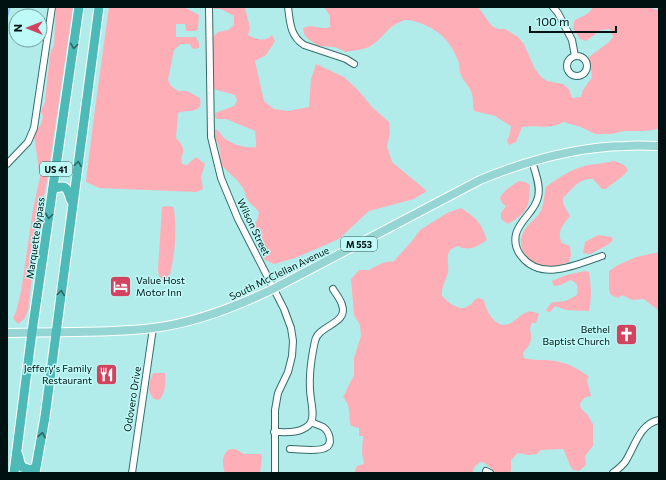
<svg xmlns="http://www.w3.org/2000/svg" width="666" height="480" font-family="Commissioner,sans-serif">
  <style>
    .green { fill: #feaeb6 }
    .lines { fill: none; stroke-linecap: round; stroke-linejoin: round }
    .stream { stroke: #82bbfd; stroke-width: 1.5 }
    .minor-casing { stroke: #336c6a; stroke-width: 8 }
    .major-casing { stroke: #fff; stroke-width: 10 }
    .highway-casing { stroke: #fff; stroke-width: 11 }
    .minor { stroke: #fff; stroke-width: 6 }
    .major { stroke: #95d6d4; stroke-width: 8 }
    .highway { stroke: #4ebab7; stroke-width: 9 }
    .oneway { stroke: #276664 }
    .labels { text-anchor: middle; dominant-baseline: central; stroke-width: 3; stroke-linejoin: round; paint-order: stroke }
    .shield { fill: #befaf7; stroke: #395756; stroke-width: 1 }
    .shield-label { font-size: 9px; font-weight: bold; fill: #011 }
    .street-label { font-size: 10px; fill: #011; stroke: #befaf7 }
    .poi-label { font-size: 10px; fill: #011; stroke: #befaf7; text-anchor: end }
  </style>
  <rect width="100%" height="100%" fill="#b1ecea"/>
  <g class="green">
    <path d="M56 7H73L48 175 37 233 28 311 24 319 18 324 13 318 16 312 21 292 33 209 40 177 34 135 41 124 43 117 41 111 45 102 50 54 54 45Z"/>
    <path d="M109 7H184L199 15 198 29 196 31H186L185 24H176V37H196L199 43V48L194 49 192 48 190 44H181L174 50 168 80 171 86 178 91H187L200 98C204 115 186 109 178 113L176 138C182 144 186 150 181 158L182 164 187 165 196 157 205 164 201 177 203 189 196 192 99 188 86 182 93 124Z"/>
    <path d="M214 7H240L245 8 250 28 248 35C256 39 264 43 272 35L275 41 266 55 255 61 264 101 274 109 288 111 309 107 311 79 316 64 344 77 359 91 372 107 389 122 390 133 387 146 392 162 427 191 414 199 369 211 339 239 295 258 274 264 265 260 258 248 253 231 255 224 258 218 259 212C256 208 253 206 250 203 246 199 246 193 243 188 237 179 228 172 220 164 220 159 221 152 219 147 217 138 211 140 215 129 220 131 220 134 224 138 231 144 247 149 256 147V141L255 131 226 119H217L215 117V113L234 106 237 101 235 95 210 88 212 38 218 32 228 30 234 25V16L221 9H214Z"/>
    <path d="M324 7H478L492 26 498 29H505L518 37 524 44 534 67 541 77 547 81 563 84 569 89 572 98 581 97 583 90 592 77 589 57 609 42 613 37 610 29 601 30 586 41 580 39 573 28 574 21C581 16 589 15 593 7H652L653 9 659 10V127L657 129 645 131H624L611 134H595L581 127 563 122C547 131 539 124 522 127L516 142 509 145 507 141 510 134 511 126 495 116 474 111C472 106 474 100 472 94 470 87 464 82 461 75 459 72 460 67 459 63 451 42 441 31 420 23 413 21 407 18 400 22 387 27 382 39 372 45 365 50 354 50 346 52L335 47 318 46 308 39 304 34 303 28C316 23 318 31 330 27V16Z"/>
    <path d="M614 161C620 163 625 164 628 170 624 177 612 183 606 189H602L593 179C578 178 573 189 563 198V203L570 216C563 225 556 232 562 243L570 246 571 255 569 262C562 264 555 267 548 267 531 266 515 249 523 233 528 223 537 218 541 211 544 203 544 195 546 187 558 178 573 168 588 165 597 164 605 163 614 161Z"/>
    <path d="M519 181 525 182 530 185C529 190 530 199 528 204 526 213 515 220 508 224L501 219V213L506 206 502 203 500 198C504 190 511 186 519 181Z"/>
    <path d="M168 206 173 207 174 209C177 232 175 259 168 281H164L159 276 158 270 162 207Z"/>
    <path d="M461 208C476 218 481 222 487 240 478 246 469 252 458 246 442 251 450 261 448 272 446 281 441 287 442 296 449 303 460 313 470 305 474 302 474 299 479 298L484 300C486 311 496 331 511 323 516 320 521 314 527 312 531 311 535 312 539 314L536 323H532C528 331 532 332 531 339 531 344 526 349 523 353L524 358C534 361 545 359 555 361 568 363 579 369 589 377L587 380 591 396 584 398 580 404 581 409 587 414 593 424V446L585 456 586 465 579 471 573 470C568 463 567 456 563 449L541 450 537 454 528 455 518 453 511 460V471L508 473H496L485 463 481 462C476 465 473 467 473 473H354L357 466 364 464 362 453 363 436H359V428L351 426C348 415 352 407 343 397L354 375V358L361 336 360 325 354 315 351 279 359 270H369L382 263 394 261 412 241 420 230 447 213Z"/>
    <path d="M598 235 612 237 613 240C607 247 598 249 591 254L583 253 585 242Z"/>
    <path d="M659 252V311L644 299 632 300 622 295 618 298 611 295 609 290V271L618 265 636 257Z"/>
    <path d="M585 271 589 272C591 285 592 298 589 311L566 310 555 306 550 312 546 311C552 299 554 303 565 301 570 299 573 297 577 295 578 287 579 283 570 280L561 285 554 286 552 281 566 275Z"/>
    <path d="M153 373H165C166 382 166 393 159 400L154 399C146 390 149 384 153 373Z"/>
    <path d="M230 449H235L244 454H261L262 458 260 473H225C222 465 221 454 230 449Z"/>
  </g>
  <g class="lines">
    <path class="stream" d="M7 18 10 7"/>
    <defs>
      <g id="minor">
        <path d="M209 7 211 137 221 178 238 219 284 309 291 328 293 341 292 356 288 372 278 393 275 410V473"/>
        <path d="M288 7C290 22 290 36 304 45L346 59 354 64"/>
        <path d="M553 7 558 13 572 40 575 56"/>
        <circle cx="577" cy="66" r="10"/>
        <path d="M532 161C535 172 541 186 538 197 535 212 520 219 516 234 514 243 516 250 522 257 542 282 578 264 602 256"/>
        <path d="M7 164 28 142 34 128 52 7"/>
        <path d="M274 432C286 432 299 434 309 425 315 419 312 407 311 399 308 380 311 359 315 341 318 325 349 324 342 305 341 300 336 294 333 289"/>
        <path d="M290 449C299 449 317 452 325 448 334 444 329 431 323 427 319 425 315 424 311 422"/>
        <path d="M486 471 490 473"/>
        <path d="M132 473 153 328"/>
        <path d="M613 473C617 470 622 466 625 462 635 447 639 424 659 420"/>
      </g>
      <path id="major" d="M7 333C55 331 104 334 153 328 195 323 235 307 273 289L480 180C526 161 575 147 625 146 637 145 648 146 659 146"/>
      <g id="highway">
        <path d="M53 189C67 184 67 188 71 200"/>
        <path d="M18 455 20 463 22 467 30 470 35 468"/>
        <path d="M14 473 32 332 79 7"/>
        <path d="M35 473 45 417 99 7"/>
      </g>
    </defs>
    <use href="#minor" class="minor-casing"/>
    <use href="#major" class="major-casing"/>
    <use href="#highway" class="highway-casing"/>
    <use href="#minor" class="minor"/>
    <use href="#major" class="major"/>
    <use href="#highway" class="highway"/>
  </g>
  <defs><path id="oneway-chevron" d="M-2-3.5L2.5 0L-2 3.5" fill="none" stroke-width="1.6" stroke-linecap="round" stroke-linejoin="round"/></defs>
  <g class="oneway">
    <use href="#oneway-chevron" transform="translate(74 46) rotate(98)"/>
    <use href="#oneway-chevron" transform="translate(78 164) rotate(-82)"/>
    <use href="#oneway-chevron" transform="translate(49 216) rotate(98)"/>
    <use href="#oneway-chevron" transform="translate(61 293) rotate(-82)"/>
    <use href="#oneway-chevron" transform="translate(42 435) rotate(-80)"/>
  </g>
  <defs>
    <symbol id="hotel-square" viewBox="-11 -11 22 22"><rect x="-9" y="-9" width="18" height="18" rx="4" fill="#d24360" stroke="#befaf7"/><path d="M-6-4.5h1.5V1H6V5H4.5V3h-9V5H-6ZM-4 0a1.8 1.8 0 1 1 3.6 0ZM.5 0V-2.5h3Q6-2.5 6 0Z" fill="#fff"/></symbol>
    <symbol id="church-square" viewBox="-11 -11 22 22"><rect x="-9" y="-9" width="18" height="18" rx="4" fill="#d24360" stroke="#befaf7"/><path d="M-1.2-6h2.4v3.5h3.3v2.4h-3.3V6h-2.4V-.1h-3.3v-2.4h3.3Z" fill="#fff"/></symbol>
    <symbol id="restaurant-square" viewBox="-11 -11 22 22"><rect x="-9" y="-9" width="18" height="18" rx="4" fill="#d24360" stroke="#befaf7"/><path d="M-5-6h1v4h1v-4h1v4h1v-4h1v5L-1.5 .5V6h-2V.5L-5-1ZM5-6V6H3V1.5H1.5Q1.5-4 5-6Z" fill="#fff"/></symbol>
  </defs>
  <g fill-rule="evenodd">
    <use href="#hotel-square" x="108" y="274" width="25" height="25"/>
    <use href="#church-square" x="614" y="322" width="25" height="25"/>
    <use href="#restaurant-square" x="94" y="362" width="25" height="25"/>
  </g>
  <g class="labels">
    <g class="shield">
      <rect x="40" y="162" width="32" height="14" rx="3"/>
      <rect x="341" y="237" width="36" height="14" rx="3"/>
    </g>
    <g class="shield-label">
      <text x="56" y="169">US 41</text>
      <text x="359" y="244">M 553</text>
    </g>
    <g class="street-label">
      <text transform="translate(254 227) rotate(64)">Wilson Street</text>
      <text transform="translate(35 238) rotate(-82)">Marquette Bypass</text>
      <text transform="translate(279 273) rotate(-26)">South McClellan Avenue</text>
      <text transform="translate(132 399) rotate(-81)">Odovero Drive</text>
    </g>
    <g class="poi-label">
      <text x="136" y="280" text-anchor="start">Value Host<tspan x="136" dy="12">Motor Inn</tspan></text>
      <text x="610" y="329">Bethel<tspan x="610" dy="12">Baptist Church</tspan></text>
      <text x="92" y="368">Jeffery's Family<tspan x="92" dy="12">Restaurant</tspan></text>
    </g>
  </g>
  <rect width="666" height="480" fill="none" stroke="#001111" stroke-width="16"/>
  <g transform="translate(28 28) rotate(270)"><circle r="19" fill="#befaf7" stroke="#729d9b"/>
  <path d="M0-3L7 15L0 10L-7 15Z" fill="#d24360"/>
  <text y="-6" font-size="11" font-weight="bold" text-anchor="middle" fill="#001111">N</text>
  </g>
  <path d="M530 26v6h86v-6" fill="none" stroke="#001111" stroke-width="2"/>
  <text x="536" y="26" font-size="12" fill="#001111" stroke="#befaf7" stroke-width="3" paint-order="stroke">100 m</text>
</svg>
